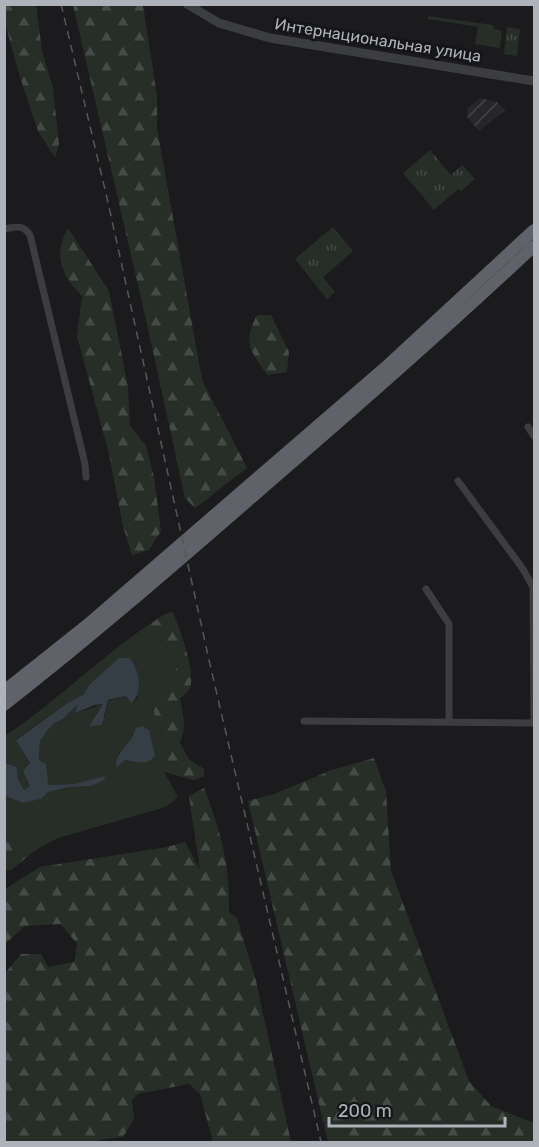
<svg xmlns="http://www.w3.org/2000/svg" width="539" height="1147" font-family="Rubik,sans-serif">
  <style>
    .industrial { fill: url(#industrial-furrows) }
    .grass { fill: #272e28; fill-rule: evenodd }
    .forest { fill: url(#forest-firs) }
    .park { fill: url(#park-tufts) }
    .water { fill: #353d45 }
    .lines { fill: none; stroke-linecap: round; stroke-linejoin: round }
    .minor { stroke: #3c3d41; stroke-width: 7 }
    .tertiary { stroke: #3c3d41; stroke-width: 9 }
    .trunk { stroke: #606269; stroke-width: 12 }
    .rail { stroke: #55575c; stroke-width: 1.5; stroke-dasharray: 8 6; stroke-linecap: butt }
    .labels { text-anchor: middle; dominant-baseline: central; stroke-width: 6; stroke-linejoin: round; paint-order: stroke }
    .street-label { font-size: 16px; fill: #aeb2bb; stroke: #161618 }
  </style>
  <defs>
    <pattern id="industrial-furrows" width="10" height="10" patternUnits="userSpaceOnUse" patternTransform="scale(1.5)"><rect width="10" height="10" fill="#272729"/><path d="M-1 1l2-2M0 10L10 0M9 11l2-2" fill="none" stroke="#444446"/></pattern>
    <pattern id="forest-firs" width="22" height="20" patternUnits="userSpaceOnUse" patternTransform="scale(1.5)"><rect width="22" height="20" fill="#272e28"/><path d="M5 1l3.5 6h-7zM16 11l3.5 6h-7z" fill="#444a45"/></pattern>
    <pattern id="park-tufts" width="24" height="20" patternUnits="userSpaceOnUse" patternTransform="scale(1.5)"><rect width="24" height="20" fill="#272e28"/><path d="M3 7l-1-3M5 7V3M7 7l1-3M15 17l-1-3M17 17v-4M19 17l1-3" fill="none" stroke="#444a45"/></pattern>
  </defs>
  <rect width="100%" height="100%" fill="#1b1b1d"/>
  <path class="industrial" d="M480 98 497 102 505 110 479 131 467 117 468 108Z"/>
  <g class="grass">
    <path d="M428 16 493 25 495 29 502 31 500 48 475 44 478 27 428 19Z"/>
    <path d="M141 630 163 641 175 658 176 670 172 681 157 693 156 720 169 749 164 772 178 797 166 807 58 838 37 849 9 841 5 834V796L23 803 41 799 48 792 69 787 91 786 104 777 74 784 48 785 39 761 40 741 54 722 63 719 80 702 76 713 103 704 89 725 105 716 108 701 126 696 133 703 138 697 101 675 89 685 84 694 66 704 16 739 30 764 23 771 30 786 24 790 18 779 17 767 5 763V736C53 704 94 663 141 630ZM135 729 137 763 125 760 119 753 126 748Z"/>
  </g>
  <g class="forest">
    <path d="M4 5H36L42 51 53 88 59 144 55 158 38 131 20 77 5 23Z"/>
    <path d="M73 5H143L157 96V128L202 380 247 468 195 508 185 498 147 324Z"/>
    <path d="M68 228 109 291 128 387 130 426 146 446 154 477 161 531 149 550 132 555 123 526 109 454 77 336 82 296C61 276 53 255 68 228Z"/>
    <path d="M257 315H271L289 352 287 372 267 375C251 351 242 343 257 315Z"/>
    <path d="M173 612C180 630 193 664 191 683 190 691 186 694 180 698 183 717 187 723 180 743L189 759 204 769V776L194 780 164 772 169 749 156 720 153 706 157 693 172 681 176 670 175 658 163 641 141 630 165 614Z"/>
    <path d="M374 758 386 792 391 871 469 1081 491 1106 534 1123V1142H328L248 801 274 794 332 770Z"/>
    <path d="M204 788C221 833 230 863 229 912L237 918 256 981 291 1142H213L200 1094 189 1084 138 1094 132 1100 134 1119 123 1137 99 1140 96 1142H5L6 972 21 954H41L48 967 74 962 77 944 61 924 25 926 5 944V889L40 867 167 847 185 842 200 870 189 796Z"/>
    <path d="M5 834 9 841 37 849 11 870 5 871Z"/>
  </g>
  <g class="park">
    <path d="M507 27 520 29 517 56 504 54Z"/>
    <path d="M430 150 451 175 462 165 475 179 461 191 458 189 434 210 403 173Z"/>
    <path d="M333 227 353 251 323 277 335 292 327 299 295 259Z"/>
  </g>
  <g class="water">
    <path d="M119 658H130C139 671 144 689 132 703L126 696 108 700 102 725 89 726 103 704 95 705 75 713 78 704 63 719 54 723 47 731 40 741 39 760 46 764 48 785 74 784 105 776 104 780 91 786 69 787 48 792 41 799 23 803 5 796V763L17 767 18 779 24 790 30 786 23 771 30 763 16 740 66 704 84 694 89 685Z"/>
    <path d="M142 726 149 730 155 756C146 766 136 762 125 760L116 768C115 751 130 747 135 729Z"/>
  </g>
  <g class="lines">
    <g class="minor">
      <path d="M4 229C16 227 23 224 30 235L85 464 86 477"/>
      <path d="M528 427 534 436"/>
      <path d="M458 481 523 569 533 587 534 723"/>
      <path d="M426 589 449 624V722"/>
      <path d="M304 721 534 723"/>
    </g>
    <path class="tertiary" d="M187 4 219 23 270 38 534 81"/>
    <g class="trunk">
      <path d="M4 691 87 625 388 365 534 230"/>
      <path d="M4 705C99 631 189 552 280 473 366 399 451 324 534 246"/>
    </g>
    <path class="rail" d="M61 4 107 198 209 660 321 1142"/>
  </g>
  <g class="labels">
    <g class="street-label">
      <text transform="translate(378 40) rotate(9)">Интернациональная улица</text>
    </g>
  </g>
  <rect width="539" height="1147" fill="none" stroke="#aeb2bb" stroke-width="12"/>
  <path d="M329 1117v9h176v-9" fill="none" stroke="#aeb2bb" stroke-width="3"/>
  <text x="338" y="1117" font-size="18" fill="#aeb2bb" stroke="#161618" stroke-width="4.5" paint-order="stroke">200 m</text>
</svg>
